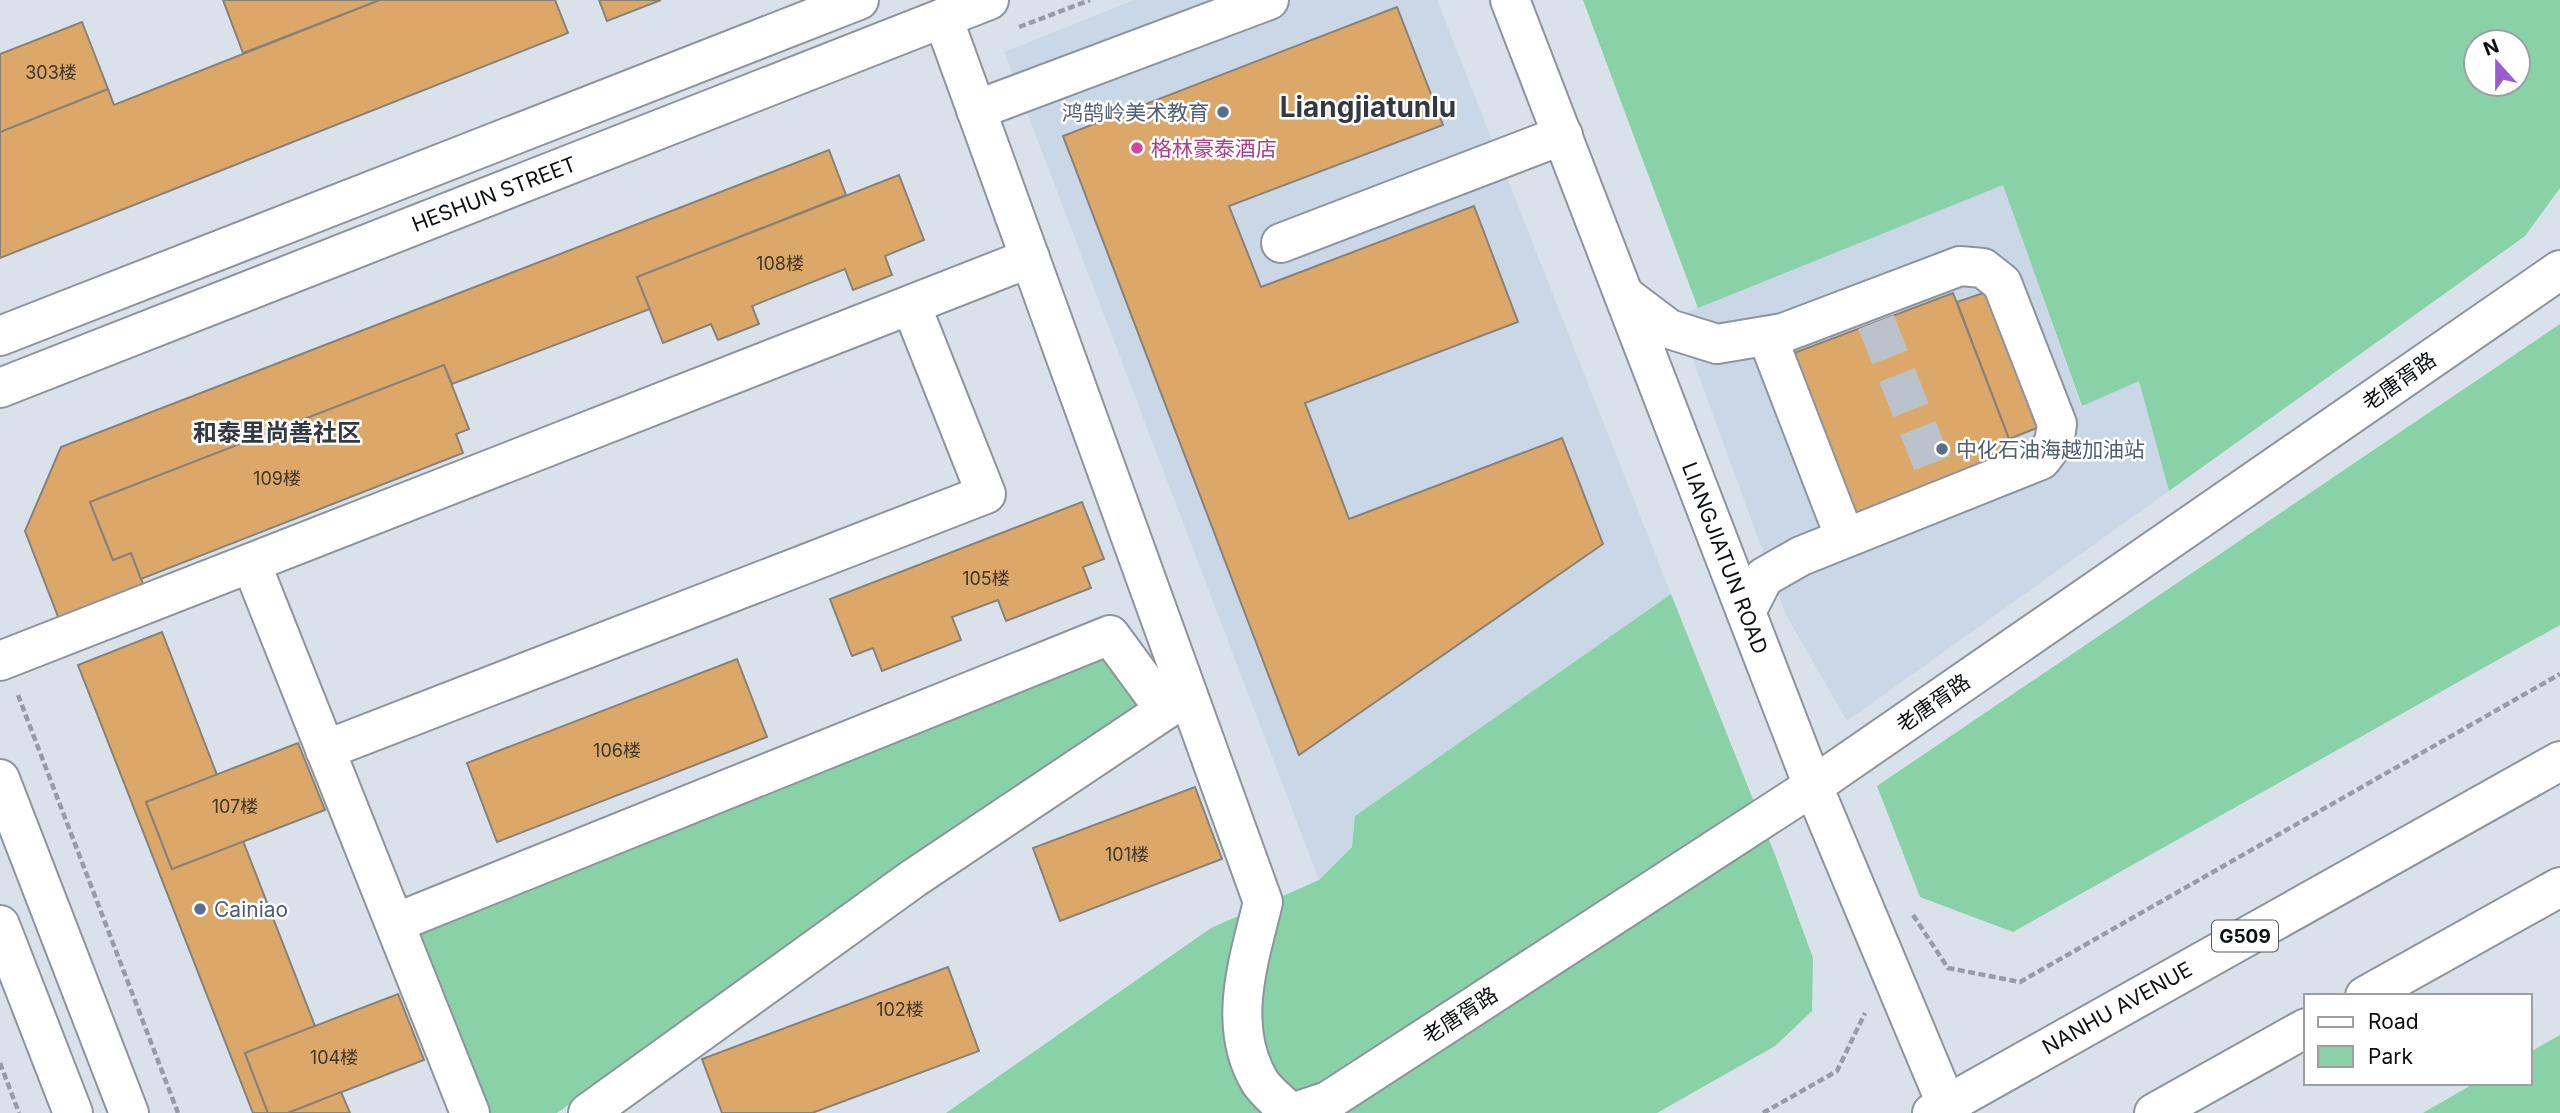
<svg xmlns="http://www.w3.org/2000/svg" width="2560" height="1113" font-family="Inter,'Noto Sans SC',sans-serif">
  <style>
    .built { fill: #cad7e6 }
    .green { fill: #89d1a6; fill-rule: evenodd }
    .building { fill: #dba869; stroke: #888178; stroke-width: 2 }
    .lines { fill: none; stroke-linecap: round; stroke-linejoin: round }
    .minor-tunnel { stroke: #bac2cb; stroke-width: 38; stroke-dasharray: 38 19; stroke-linecap: butt }
    .minor-casing { stroke: #8c949d; stroke-width: 42 }
    .major-casing { stroke: #8c949d; stroke-width: 42 }
    .highway-casing { stroke: #8c949d; stroke-width: 42 }
    .path { stroke: #959ca3; stroke-width: 4.5; stroke-dasharray: 7 3.5; stroke-linecap: butt }
    .minor { stroke: #fff; stroke-width: 38 }
    .major { stroke: #fff; stroke-width: 38 }
    .highway { stroke: #fff; stroke-width: 38 }
    .service-dot { fill: #5c6f8a; stroke: #fff; stroke-width: 2.5 }
    .hotel-dot { fill: #d1479c; stroke: #fff; stroke-width: 2.5 }
    .labels { text-anchor: middle; dominant-baseline: central; stroke-width: 5; stroke-linejoin: round; paint-order: stroke }
    .number-label { font-size: 18px; fill: #403628 }
    .shield { fill: #fff; stroke: #56585a; stroke-width: 2 }
    .shield-label { font-size: 19px; font-weight: bold; fill: #0d1013 }
    .service-label { font-size: 21px; fill: #4e5e75; stroke: #fff; text-anchor: start }
    .hotel-label { font-size: 21px; fill: #b23c85; stroke: #fff; text-anchor: start }
    .street-label { font-size: 21px; fill: #0d1013; stroke: #fff }
    .quarter-label { font-size: 24px; font-weight: bold; fill: #323940; stroke: #fff }
    .district-label { font-size: 28px; font-weight: bold; fill: #323940; stroke: #fff }
  </style>
  <rect width="100%" height="100%" fill="#d9e2eb"/>
  <g class="built">
    <path d="M1134 0H1437L1671 594 1355 816 1352 847 1319 880 1004 52Z"/>
    <path d="M2003 184 2081 406 2139 380 2169 491 1847 721 1786 615 1677 316Z"/>
  </g>
  <g class="green">
    <path d="M1583 0H2560V188L2525 236 2169 491 2139 381 2082 406 2003 185 1698 308ZM2476 42H2518V84H2476Z"/>
    <path d="M2560 324V625L2013 932 1920 897 1877 786Z"/>
    <path d="M1671 594 1774 852 1813 958 1812 1011 1775 1046 1657 1113H946L1211 928 1319 880 1352 847 1355 816Z"/>
    <path d="M1101 655 1141 708 557 1113H486L416 935Z"/>
    <path d="M2560 1035V1113H2423L2475 1083H2530V1052Z"/>
  </g>
  <g class="building">
    <path d="M223 0H380L243 53Z"/>
    <path d="M380 0H555L568 33 0 258V132L108 89 114 105Z"/>
    <path d="M599 0H661L607 21Z"/>
    <path d="M1397 7 1443 125 1229 206 1261 287 1474 206 1518 322 1305 403 1349 519 1562 438 1603 544 1299 755 1063 136Z"/>
    <path d="M82 22 108 89 0 132V54Z"/>
    <path d="M829 150 846 195 637 277 650 309 452 384 444 365 90 502 113 560 131 553 147 594 62 627 25 531 61 447Z"/>
    <path d="M899 175 924 240 885 256 892 275 853 290 845 269 752 306 759 324 718 340 711 324 663 343 637 277Z"/>
    <path d="M1986 292 2037 428 2009 439 1957 302Z"/>
    <path d="M1953 293 2017 460 1858 521 1794 353Z"/>
    <path d="M444 365 469 429 456 434 463 453 141 579 131 553 113 560 90 502Z"/>
    <path d="M1082 502 1104 559 1083 567 1091 588 1006 621 998 600 952 617 961 640 882 671 873 648 852 656 830 599Z"/>
    <path d="M162 632 217 775 146 802 172 869 243 841 315 1026 245 1053 268 1113H253L78 665Z"/>
    <path d="M737 659 767 737 497 842 467 763Z"/>
    <path d="M298 743 325 810 172 869 146 802Z"/>
    <path d="M1195 787 1222 859 1060 921 1033 848Z"/>
    <path d="M948 967 979 1051 812 1113H722L702 1059Z"/>
    <path d="M398 994 424 1060 288 1113H268L245 1053Z"/>
    <path d="M341 1092 350 1113H288Z"/>
  </g>
  <g class="lines">
    <path class="minor-tunnel" d="M1876 322 1942 489"/>
    <defs>
      <g id="minor">
        <path d="M1510 0 1813 786 1950 1113"/>
        <path d="M943 18 1263 902C1249 960 1226 1026 1260 1082 1267 1093 1281 1103 1290 1113"/>
        <path d="M976 110 1269 0"/>
        <path d="M1281 243 1563 135"/>
        <path d="M1624 295 1669 329 1717 344 1783 333 1960 266 1983 268 2002 283 2057 424 2054 443 2041 460 1801 556 1764 577 1746 612"/>
        <path d="M0 336 859 0"/>
        <path d="M1767 336 1845 538"/>
        <path d="M0 388 989 0"/>
        <path d="M251 563 470 1113"/>
        <path d="M0 661 1030 258"/>
        <path d="M325 750 986 494 911 305"/>
        <path d="M395 923 1110 635 1165 710"/>
        <path d="M588 1113 914 878 1186 696"/>
        <path d="M1292 1113 1328 1101 1813 786 2560 270"/>
      </g>
      <g id="major">
        <path d="M0 779 129 1113"/>
        <path d="M0 925 73 1113"/>
      </g>
      <g id="highway">
        <path d="M2365 996 2560 887"/>
        <path d="M1932 1113 2560 761"/>
        <path d="M2154 1113 2306 1028"/>
      </g>
    </defs>
    <use href="#minor" class="minor-casing"/>
    <use href="#major" class="major-casing"/>
    <use href="#highway" class="highway-casing"/>
    <g class="path">
      <path d="M1019 27 1090 0"/>
      <path d="M18 695 178 1113"/>
      <path d="M1913 915 1948 968 2020 982 2560 674"/>
      <path d="M0 1063 19 1113"/>
      <path d="M1763 1113 1837 1071 1865 1013"/>
    </g>
    <use href="#minor" class="minor"/>
    <use href="#major" class="major"/>
    <use href="#highway" class="highway"/>
  </g>
  <g class="service-dot">
    <circle cx="1223" cy="112" r="7"/>
    <circle cx="1942" cy="449" r="7"/>
    <circle cx="200" cy="909" r="7"/>
  </g>
  <circle class="hotel-dot" cx="1137" cy="148" r="7"/>
  <g class="labels">
    <g class="number-label">
      <text x="51" y="72">303楼</text>
      <text x="780" y="263">108楼</text>
      <text x="277" y="478">109楼</text>
      <text x="986" y="578">105楼</text>
      <text x="617" y="750">106楼</text>
      <text x="235" y="806">107楼</text>
      <text x="1127" y="854">101楼</text>
      <text x="900" y="1009">102楼</text>
      <text x="334" y="1057">104楼</text>
    </g>
    <rect class="shield" x="2212" y="920.5" width="66" height="31" rx="5"/>
    <g class="shield-label">
      <text x="2245" y="936">G509</text>
    </g>
    <g class="service-label">
      <text x="1209" y="112" text-anchor="end">鸿鹄岭美术教育</text>
      <text x="1956" y="449">中化石油海越加油站</text>
      <text x="214" y="909">Cainiao</text>
    </g>
    <g class="hotel-label">
      <text x="1151" y="148">格林豪泰酒店</text>
    </g>
    <g class="street-label">
      <text transform="translate(494 194) rotate(-21)">HESHUN STREET</text>
      <text transform="translate(2399 381) rotate(-35)">老唐胥路</text>
      <text transform="translate(1725 558) rotate(69)">LIANGJIATUN ROAD</text>
      <text transform="translate(1933 703) rotate(-35)">老唐胥路</text>
      <text transform="translate(2117 1008) rotate(-29)">NANHU AVENUE</text>
      <text transform="translate(1460 1015) rotate(-33)">老唐胥路</text>
    </g>
    <g class="quarter-label">
      <text x="277" y="432">和泰里尚善社区</text>
    </g>
    <g class="district-label">
      <text x="1368" y="107">Liangjiatunlu</text>
    </g>
  </g>
  <rect x="2304" y="994" width="228" height="91" fill="#ffffff" stroke="#9e9fa1" stroke-width="2"/>
  <rect x="2318" y="1017" width="35" height="10" fill="#ffffff" stroke="#9e9fa1" stroke-width="2"/>
  <text x="2368" y="1029" font-size="21" fill="#0d1013">Road</text>
  <rect x="2318" y="1046" width="35" height="21" fill="#89d1a6" stroke="#9e9fa1" stroke-width="2"/>
  <text x="2368" y="1064" font-size="21" fill="#0d1013">Park</text>
  <g transform="translate(2497 63) rotate(339)"><circle r="33" fill="#ffffff" stroke="#9e9fa1" stroke-width="2"/>
  <path d="M0-5L12 26L0 18L-12 26Z" fill="#9b5bd1"/>
  <text y="-10" font-size="19" font-weight="bold" text-anchor="middle" fill="#0d1013">N</text>
  </g>
</svg>
